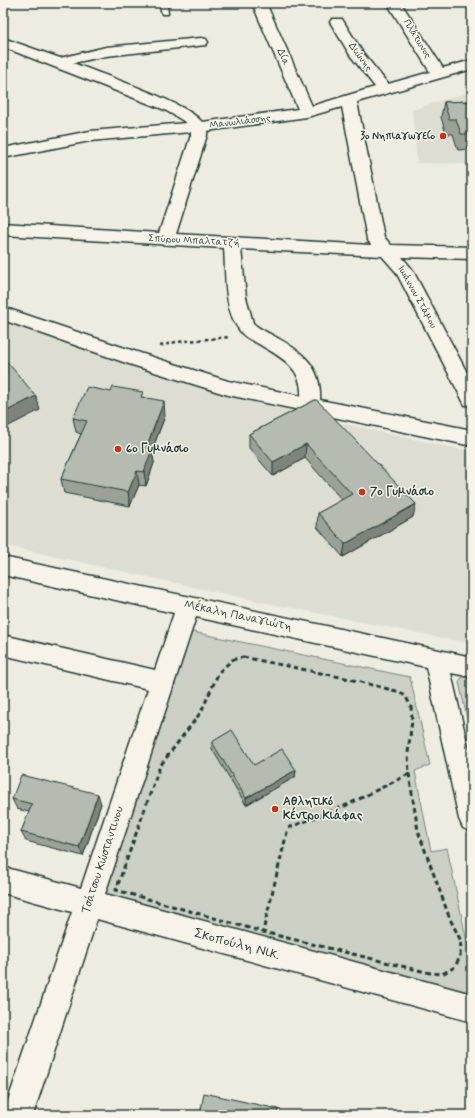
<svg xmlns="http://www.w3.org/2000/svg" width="475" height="1118" font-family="Mynerve,sans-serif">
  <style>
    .built { fill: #ddddd2 }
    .green { fill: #cccfc4; stroke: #76867c }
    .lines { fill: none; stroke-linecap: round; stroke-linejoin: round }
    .lane-casing { stroke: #1f3d34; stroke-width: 3 }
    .street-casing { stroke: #1f3d34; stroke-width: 3 }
    .path-far1 { stroke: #1f3d34; stroke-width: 2.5; stroke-dasharray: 3.5 3; stroke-linecap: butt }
    .path { stroke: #1f3d34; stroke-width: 3; stroke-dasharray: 5 3.5; stroke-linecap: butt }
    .lane { fill: #f7f3e8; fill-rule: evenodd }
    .street { fill: #f7f3e8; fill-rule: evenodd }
    .wall { fill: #9ca197; stroke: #1f3d34 }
    .shaded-wall { fill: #7f837b; stroke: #1f3d34 }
    .building { fill: #b5bbb0; stroke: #1f3d34 }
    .poi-dot { fill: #c8321e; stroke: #f7f3e8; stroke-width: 1.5 }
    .labels { text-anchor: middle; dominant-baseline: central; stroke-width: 3; stroke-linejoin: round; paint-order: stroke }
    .far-street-label { font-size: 10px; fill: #1f3d34; stroke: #f7f3e8 }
    .far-poi-label { font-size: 10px; font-weight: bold; fill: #1f3d34; stroke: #f7f3e8; text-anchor: end }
    .poi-label { font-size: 12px; font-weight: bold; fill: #1f3d34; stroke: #f7f3e8; text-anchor: start }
    .street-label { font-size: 12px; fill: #1f3d34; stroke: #f7f3e8 }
    .near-street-label { font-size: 14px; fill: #1f3d34; stroke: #f7f3e8 }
  </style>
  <rect width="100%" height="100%" fill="#eeece1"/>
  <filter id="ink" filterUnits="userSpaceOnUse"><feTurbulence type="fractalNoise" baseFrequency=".025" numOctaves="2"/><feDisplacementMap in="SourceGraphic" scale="8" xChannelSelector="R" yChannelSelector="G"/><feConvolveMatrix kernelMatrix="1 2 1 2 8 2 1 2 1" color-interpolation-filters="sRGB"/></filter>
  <g filter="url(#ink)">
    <g class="built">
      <path d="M472 91V164L417 163 412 110Z"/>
      <path d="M3 321 234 397 284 407 320 410 331 421 472 452V644L257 601 3 545Z"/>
    </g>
    <g class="green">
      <path d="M188 631 410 677 430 765 415 771 431 851 447 848 472 965V997L100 894Z"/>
      <path d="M462 677 472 679V741L459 682Z"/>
    </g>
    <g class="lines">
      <defs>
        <path id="lane" d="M159 3H167L168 14H162Z"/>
        <g id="street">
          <path d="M252 3H266L312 106 375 87 350 55 330 22 332 19H342L363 53 388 84 430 72 387 3H401L443 68 472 60V69L357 102 384 237 391 245 472 247V259L402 257 412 269 472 382V407L465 405 396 272 382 256 241 249 246 297 253 323C259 329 267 332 274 336 301 351 322 365 320 400L472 430V446L228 395 129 364 3 320V307L143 354 228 381 301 396C303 367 279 356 257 343 251 340 244 337 240 331 223 309 226 274 224 248L3 235V223L159 233 191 135V132L90 141 3 158V148L90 131 187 123 165 110 3 47V38L60 58 106 47 201 38 206 39 208 42 206 45 106 56 73 63C100 74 187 102 202 122L298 109ZM342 107 367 239 371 245 176 234 207 135V131L307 117Z"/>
          <path d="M3 557 472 657V677L451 673 472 764V832L463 828 459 819 426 667 196 617 105 894 472 994V1022L97 919 33 1115H3L72 912 3 893V867L81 888 148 689 3 655V635L155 670 174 613 3 575Z"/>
        </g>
      </defs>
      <use href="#lane" class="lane-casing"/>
      <use href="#street" class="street-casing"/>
      <path class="path-far1" d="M160 346 176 342 230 337"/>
      <g class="path">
        <path d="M243 657 345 678 400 692 406 697 411 707 412 720 408 753 409 774 418 831 450 919 461 941 460 956 455 967 442 974 430 973 263 932 116 890 160 766 201 712 219 672 232 660Z"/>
        <path d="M264 927 288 828 347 805 409 774"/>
      </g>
      <use href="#lane" class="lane"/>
      <use href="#street" class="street"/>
    </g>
    <g class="wall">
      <path d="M472 101V149L458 150 453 134H446L441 117 444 102Z"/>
      <path d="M143 397 165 416 152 450 154 463 146 486 139 485 130 506 64 493 61 479 81 434 76 432 73 418Z"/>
      <path d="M315 400 413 517 343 557 317 527 318 513 342 500 305 458 273 476 249 448V434Z"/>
      <path d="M212 742 254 765 296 770 295 777 246 805 212 749Z"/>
      <path d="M12 799 101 804 83 856 26 841 21 832 29 812 17 809Z"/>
    </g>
    <g class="shaded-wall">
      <path d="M36 396 40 410 3 429V413Z"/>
      <path d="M164 401 165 416 152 450 154 463 146 486 144 472 146 448Z"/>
      <path d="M306 444 305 458 273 476V462Z"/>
      <path d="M137 471 139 485 130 506 128 492Z"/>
      <path d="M416 504 413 517 343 557 345 544Z"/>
      <path d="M296 770 295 777 246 805V798Z"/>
      <path d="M98 794 101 804 83 856 79 847Z"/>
    </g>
    <g class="building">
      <path d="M472 101V134H461L456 119H449L444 102Z"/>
      <path d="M3 357 36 396 3 413Z"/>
      <path d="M87 387 111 392 113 387 143 392 141 397 164 401 146 448 152 449 144 472 137 471 128 492 61 479 87 421 73 418Z"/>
      <path d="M315 400H317L416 504 345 544 318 513 352 494 306 444 273 462 249 434Z"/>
      <path d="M232 730 254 765 282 749 296 770 246 798 212 742Z"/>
      <path d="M21 775 98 794 79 847 21 832 32 804 12 799Z"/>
      <path d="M204 1093 278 1109 277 1115H200Z"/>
    </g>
  </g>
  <g class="poi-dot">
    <circle cx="443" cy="136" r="4"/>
    <circle cx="118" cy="449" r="4"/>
    <circle cx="362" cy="492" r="4"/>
    <circle cx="275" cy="809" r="4"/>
  </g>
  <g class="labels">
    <g class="far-street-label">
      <text transform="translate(417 39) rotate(58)">Πλάτωνος</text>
      <text transform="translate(283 57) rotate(66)">Δία</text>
      <text transform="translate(360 57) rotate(54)">Διώνης</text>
      <text transform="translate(240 122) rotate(-7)">Μανωλιάσσης</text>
      <text transform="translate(194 241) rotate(3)">Σπύρου Μπαλτατζή</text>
      <text transform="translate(417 297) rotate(61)">Ιωάννου Στάμου</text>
    </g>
    <g class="far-poi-label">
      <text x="435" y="136">3ο Νηπιαγωγείο</text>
    </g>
    <g class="poi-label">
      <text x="126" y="449">6ο Γυμνάσιο</text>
      <text x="370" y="492">7ο Γυμνάσιο</text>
      <text x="283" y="802">Αθλητικό<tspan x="283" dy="14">Κέντρο Κιάφας</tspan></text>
    </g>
    <g class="street-label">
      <text transform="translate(238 616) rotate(12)">Μέκαλη Παναγιώτη</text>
      <text transform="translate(103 860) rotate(-72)">Τσάτσου Κώσταντινου</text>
    </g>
    <g class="near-street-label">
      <text transform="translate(237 944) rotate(15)">Σκοπούλη Νικ.</text>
    </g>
  </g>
  <rect width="475" height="1118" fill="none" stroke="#f7f3e8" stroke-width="16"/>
  <rect x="8" y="8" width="459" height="1102" fill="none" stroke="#1f3d34" stroke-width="1.5" filter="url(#ink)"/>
</svg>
